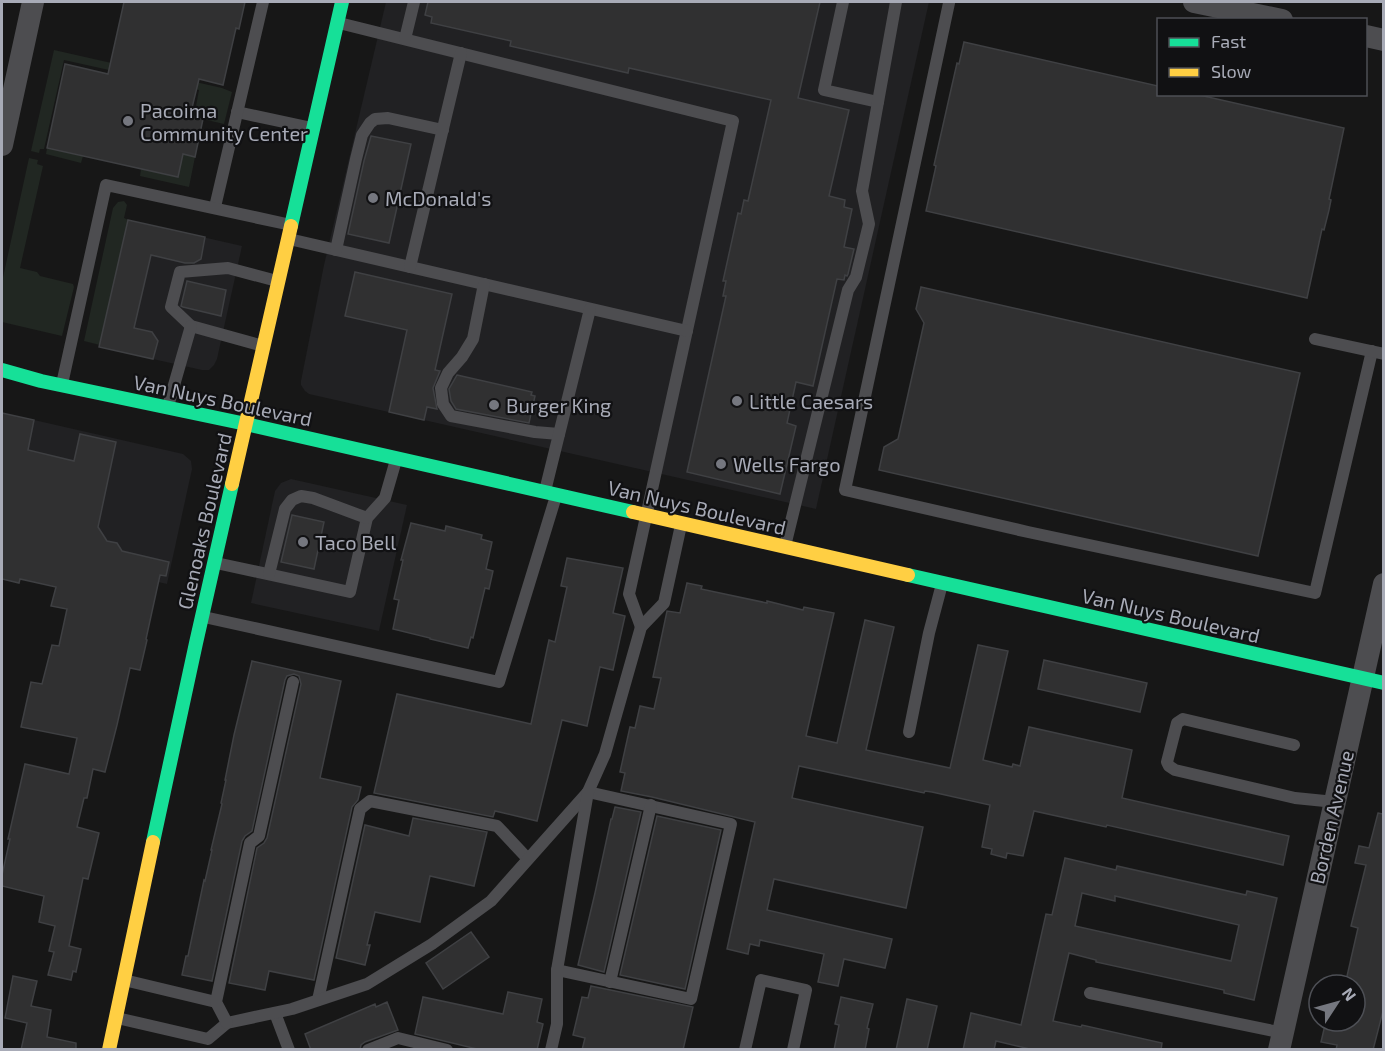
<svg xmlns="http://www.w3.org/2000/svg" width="1385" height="1051" font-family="'Exo 2',sans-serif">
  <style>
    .built { fill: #212123 }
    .green { fill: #212722 }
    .building { fill: #303031; stroke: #3f4043; stroke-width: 1.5; fill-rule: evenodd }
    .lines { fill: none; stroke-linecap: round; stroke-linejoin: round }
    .lane { stroke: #4d4d50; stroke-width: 12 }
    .street { stroke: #4d4d50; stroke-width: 22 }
    .fast { stroke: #16e098; stroke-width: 14 }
    .slow { stroke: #ffcf43; stroke-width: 14 }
    .poi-dot { fill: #75777f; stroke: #111113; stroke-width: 2 }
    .labels { text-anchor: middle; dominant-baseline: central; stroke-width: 4.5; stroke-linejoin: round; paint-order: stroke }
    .poi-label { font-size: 20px; fill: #a8abb7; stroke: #111113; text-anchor: start }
    .street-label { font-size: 20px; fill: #a8abb7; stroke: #111113 }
  </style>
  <rect width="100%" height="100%" fill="#171717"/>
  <g class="built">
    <path d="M386 2H929L816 509 309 394 305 391 301 385V381L324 265Z"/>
    <path d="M128 220 242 246 217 359 214 365 209 370H202L99 347Z"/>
    <path d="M34 420 183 454 191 461 192 469 167 584 6 547Z"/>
    <path d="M291 479 407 505 379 631 251 603 275 491 281 483Z"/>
  </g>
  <g class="green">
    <path d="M54 50 222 88 232 92 224 124 194 117 199 90 64 60 44 149H40L39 153 31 151Z"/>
    <path d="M47 148 83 156 81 163 46 154Z"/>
    <path d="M183 154 195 157 189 187 140 176 141 169 177 177Z"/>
    <path d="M29 158 38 160 37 164 43 166 20 268 37 272 40 276 73 284 74 287 62 336 2 322V282Z"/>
    <path d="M124 201 127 205 124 218 128 220 100 345 84 341 113 208 118 202Z"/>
  </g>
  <g class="building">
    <path d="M124 2H245L239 29 236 28 223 85 199 79 190 116 203 119 195 157 183 154 178 177 47 148 65 64 108 74Z"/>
    <path d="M428 2H820L798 98 849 110 829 196 845 200 844 207 852 209 844 247 854 249 848 274 847 276 845 275 844 280 837 279 813 386 796 382 787 423 796 426 780 494 687 472 726 296H723L726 281H723L738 213 741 214 744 200 748 201 771 100 629 68 628 73 510 46 511 41 431 23 432 17 425 15Z"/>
    <path d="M964 42 1158 86V94H1195L1344 128 1329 199 1331 200 1329 210 1324 230 1322 229 1307 298 926 211 936 166 934 165 950 94 957 63 959 64Z"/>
    <path d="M371 136 411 144 389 243 348 234 364 161Z"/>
    <path d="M128 220 205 237 201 259 194 263H185L151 255 134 328 152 332 158 341 153 359 99 347Z"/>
    <path d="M355 272 452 294 435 370 440 371 433 388 437 409 427 407 424 420 389 412 407 330 345 316Z"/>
    <path d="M187 281 226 290 221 316 183 307 181 306Z"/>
    <path d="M921 287 1300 373 1258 556 879 470 884 447 898 439 924 323 916 309Z"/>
    <path d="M457 375 532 392 531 395 535 396 529 423 456 409 451 401 449 389Z"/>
    <path d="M2 413 34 420 28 450 74 461 80 434 116 442 98 527 107 541 117 543 122 551 169 562 166 576 160 575 146 639 147 640 140 670 130 668 117 725 105 772 93 769 87 798H84L77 827 99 833 88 879 83 878 69 946 81 949 76 972 73 971 71 980 48 975 54 952 49 951 55 926 39 922 44 896 2 886V875L10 839H8L25 764 69 774 77 738 21 727 31 682 42 684 52 645 59 646 67 609 51 606 56 587 20 579 19 583 2 579Z"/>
    <path d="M292 515 324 522 314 569 281 562Z"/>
    <path d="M411 523 445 531 446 526 482 535 481 539 492 542 486 569 493 571 489 589 485 588 473 638 471 637 468 648 430 639V638L393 629 399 600 394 599 403 560H401Z"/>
    <path d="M567 558 623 568 613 613 625 616 613 670 600 667 587 726 562 720 537 821 495 811 493 817 374 793 397 694 531 724 549 640 555 642 567 587 561 586Z"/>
    <path d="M687 583 702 586 701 589 767 603V601L803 610 804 607 834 613 806 736 837 743 865 620 894 627 866 750 950 768 978 645 1008 651 983 760 1012 767 1013 764 1020 766 1029 727 1132 750 1122 798 1289 836 1283 865 1107 825 1106 827 1034 811 1023 856 1007 853 1006 858 991 854 992 849 982 847 990 805 932 792 925 791 924 793 799 766 792 798 923 827 906 908 774 879 767 910 892 939 885 968 844 959 838 986 818 982 824 954 760 940 759 946 750 944 748 954 727 949 755 822 652 797 621 791 625 773 620 772 630 727 635 728 640 706 654 709 661 678 653 677 667 611 680 613Z"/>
    <path d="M1044 660 1147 683 1140 712 1038 689Z"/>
    <path d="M252 661 341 681 320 778 361 787 358 800 352 807 314 980 269 971 265 990 229 983 257 848 264 843 267 838 301 684 299 676 294 674 287 676 285 680 252 831 245 836 242 841 212 981 182 975 186 956H188L204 880 205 881 212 850H211L222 804 221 803 226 780H225L234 735Z"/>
    <path d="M615 807 641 812 604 972 578 965 595 893 611 819H612Z"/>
    <path d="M1378 813 1383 814V1011L1373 1050H1336L1337 1045 1321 1042 1325 1025 1334 1027 1336 1021H1355V985H1345L1358 928 1351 926 1366 865 1355 863 1359 846 1369 848Z"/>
    <path d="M657 816 721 830 685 989 620 975Z"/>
    <path d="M413 818 487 832 474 886 430 876 420 922 375 912 367 945H370L365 965 336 958 365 825 409 836Z"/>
    <path d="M1065 858 1116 870 1117 866 1246 895 1247 891 1277 898 1254 1000 1224 993V990L1096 962V960L1069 953 1053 1021 1081 1027 1082 1025 1162 1043 1161 1050H1034L996 1041 994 1050H963L971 1013 1021 1025 1046 914 1052 915ZM1082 893 1115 901V896L1239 925 1231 961 1075 926Z"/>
    <path d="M471 932 489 957 443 989 426 963Z"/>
    <path d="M13 976 37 981 31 1006 51 1010 47 1037 76 1043V1050H21L27 1023 5 1018Z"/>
    <path d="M591 986 693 1007 683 1050H582L585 1038 573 1035 582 997 588 998Z"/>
    <path d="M508 992 542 999 537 1022 543 1024 537 1050H481L415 1034 423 997 503 1014Z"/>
    <path d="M841 997 873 1004 867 1028 869 1029 865 1050H834L839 1025 835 1024Z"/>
    <path d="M907 999 937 1006 927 1050H896Z"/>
    <path d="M387 1002 398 1030 365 1042 361 1045 360 1050H311L305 1034 375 1004 376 1007Z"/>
  </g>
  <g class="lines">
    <g class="lane">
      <path d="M843 2 824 90 878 102"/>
      <path d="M949 3 845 490 1028 532 1315 593 1372 351"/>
      <path d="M339 23 733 121 629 594 641 627"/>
      <path d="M405 39 414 2"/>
      <path d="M237 112 312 128"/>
      <path d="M215 207 263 2"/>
      <path d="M289 239 687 331"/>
      <path d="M336 250 356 159 362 135 370 123 375 119 388 118 443 130"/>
      <path d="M410 267 461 53"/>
      <path d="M484 284 473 339 462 357 448 373 441 388 443 404 451 416 535 432 559 434"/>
      <path d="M1315 339 1384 354"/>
      <path d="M263 346 191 326 171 307 180 272 228 268 277 281"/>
      <path d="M62 384 106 185 291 225"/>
      <path d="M168 406 191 326"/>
      <path d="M545 491 590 309"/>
      <path d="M785 546 848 290 856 277 869 224 862 191 896 2"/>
      <path d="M216 563 350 592 367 518 385 498 396 460"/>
      <path d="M269 574 285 509 292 500 301 496 313 498 367 518"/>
      <path d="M204 617 499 682 556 496"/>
      <path d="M909 732 929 633 942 584"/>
      <path d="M1294 745 1183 719 1177 723 1167 762 1169 766 1175 770 1295 798 1335 802"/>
      <path d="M557 970 691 999 731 824 588 792"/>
      <path d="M124 980 216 1002"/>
      <path d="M610 982 651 805"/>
      <path d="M1090 993 1283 1033"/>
      <path d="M318 1000 360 809 370 801 497 826 528 859"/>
      <path d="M275 1013 289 1050"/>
      <path d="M117 1018 208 1039 227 1023 292 1009 367 984 432 944 491 901 588 792"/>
      <path d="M227 1023 216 1002 250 843 259 836 293 682"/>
      <path d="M368 1050 398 1038 447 1050"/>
      <path d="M551 1050 557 1024V970L588 792 605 754 641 627 664 603 681 525"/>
      <path d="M745 1050 761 980 806 990 793 1050"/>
    </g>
    <g class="street">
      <path d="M1194 2 1282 20"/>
      <path d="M1366 36 1384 40"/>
      <path d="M2 145 33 2"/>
      <path d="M1279 1050 1384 584"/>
    </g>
    <g class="fast">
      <path d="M291 226 342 2"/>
      <path d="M2 370 41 381 246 424 633 512"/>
      <path d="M908 575 1384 683"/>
      <path d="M153 842 196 643 232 484"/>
    </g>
    <g class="slow">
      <path d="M232 484 291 226"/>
      <path d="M633 512 908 575"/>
      <path d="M109 1050 153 842"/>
    </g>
  </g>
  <g class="poi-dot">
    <circle cx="128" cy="121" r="6"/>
    <circle cx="373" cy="198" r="6"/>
    <circle cx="737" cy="401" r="6"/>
    <circle cx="494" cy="405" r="6"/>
    <circle cx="721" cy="464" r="6"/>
    <circle cx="303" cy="542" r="6"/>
  </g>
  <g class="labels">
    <g class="poi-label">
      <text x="140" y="110">Pacoima<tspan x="140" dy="23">Community Center</tspan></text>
      <text x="385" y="198">McDonald's</text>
      <text x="749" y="401">Little Caesars</text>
      <text x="506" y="405">Burger King</text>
      <text x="733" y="464">Wells Fargo</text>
      <text x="315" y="542">Taco Bell</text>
    </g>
    <g class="street-label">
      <text transform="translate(223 400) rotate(12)">Van Nuys Boulevard</text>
      <text transform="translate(697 507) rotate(13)">Van Nuys Boulevard</text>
      <text transform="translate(204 521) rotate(-77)">Glenoaks Boulevard</text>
      <text transform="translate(1171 615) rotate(13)">Van Nuys Boulevard</text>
      <text transform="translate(1331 817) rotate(-77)">Borden Avenue</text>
    </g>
  </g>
  <rect width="1385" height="1051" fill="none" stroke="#a8abb7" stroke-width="6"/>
  <rect x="1157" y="18" width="210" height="78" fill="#111113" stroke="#4d4f55" stroke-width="1.5"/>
  <rect x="1169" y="38" width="30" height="9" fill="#16e098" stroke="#4d4f55" stroke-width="1.5"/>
  <text x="1211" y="48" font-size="18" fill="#a8abb7">Fast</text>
  <rect x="1169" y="68" width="30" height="9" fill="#ffcf43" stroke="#4d4f55" stroke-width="1.5"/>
  <text x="1211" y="78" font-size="18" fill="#a8abb7">Slow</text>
  <g transform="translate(1337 1003) rotate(54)"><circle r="28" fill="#111113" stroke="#4d4f55" stroke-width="1.5"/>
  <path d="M0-4.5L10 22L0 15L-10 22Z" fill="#75777f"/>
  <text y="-9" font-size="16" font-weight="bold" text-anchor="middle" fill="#a8abb7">N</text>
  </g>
</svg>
